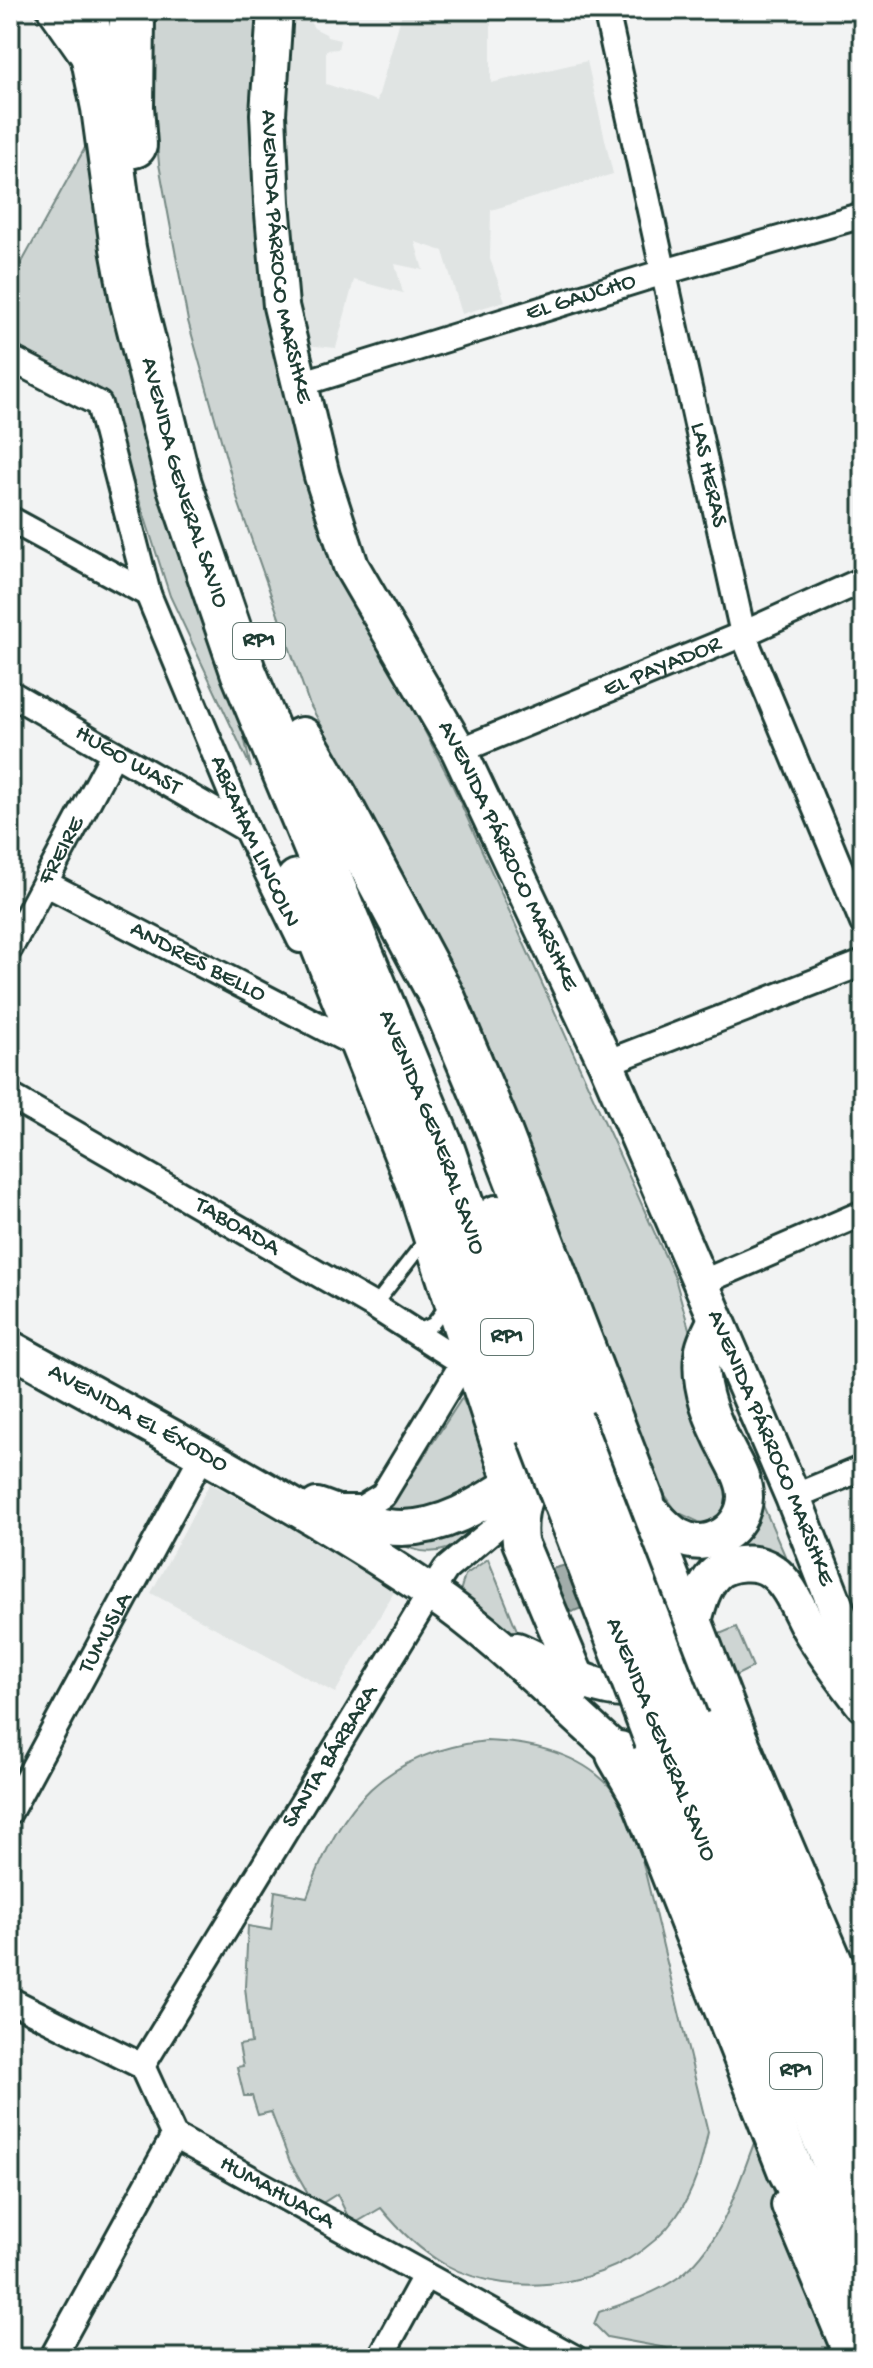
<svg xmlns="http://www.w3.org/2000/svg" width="873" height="2368" font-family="'Gochi Hand',sans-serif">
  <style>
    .built { fill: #e0e4e3 }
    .green { fill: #ced5d3; stroke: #768984; stroke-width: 2 }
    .water { fill: #a1adaa; stroke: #6d807b; stroke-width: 2 }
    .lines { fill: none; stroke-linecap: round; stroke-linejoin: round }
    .lane-casing { stroke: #1f3d34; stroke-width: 18 }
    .street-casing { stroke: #1f3d34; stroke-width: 30 }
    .secondary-casing { stroke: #1f3d34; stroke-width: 40 }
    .highway-casing { stroke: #1f3d34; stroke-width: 50 }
    .lane { stroke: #fff; stroke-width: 12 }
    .street { stroke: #fff; stroke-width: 24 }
    .secondary { stroke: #fff; stroke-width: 34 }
    .highway { stroke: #fff; stroke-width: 44 }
    .highway-bridge-casing { stroke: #1f3d34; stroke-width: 50; stroke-linecap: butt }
    .highway-bridge { stroke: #fff; stroke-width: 44 }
    .labels { text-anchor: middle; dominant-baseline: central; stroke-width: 7; stroke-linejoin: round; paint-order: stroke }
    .shield { fill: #fff; stroke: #627771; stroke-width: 2 }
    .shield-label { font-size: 22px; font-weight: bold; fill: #1f3d34 }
    .street-label { font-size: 24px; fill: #1f3d34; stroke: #fff }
  </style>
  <rect width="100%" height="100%" fill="#f2f3f3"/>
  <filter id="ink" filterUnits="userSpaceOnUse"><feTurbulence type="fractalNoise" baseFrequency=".0125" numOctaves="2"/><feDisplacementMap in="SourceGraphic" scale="16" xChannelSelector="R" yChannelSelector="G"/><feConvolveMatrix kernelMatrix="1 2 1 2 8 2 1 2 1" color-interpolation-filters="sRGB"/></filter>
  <g filter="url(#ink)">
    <g class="built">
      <path d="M291 10H307L308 19 314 28 326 34 327 37 340 40 338 49 326 50V84L377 101 403 10H491V83L587 61 613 174 491 210 490 259 505 301 462 314 443 251 415 242 423 270 395 264 403 293 354 280 336 348 306 345 297 282 286 85Z"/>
      <path d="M210 1483 397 1587 335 1693 151 1593Z"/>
    </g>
    <g class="green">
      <path d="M145 10H259L256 79 260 267 281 365 326 540 451 782 675 1278 734 1492 730 1512 705 1525 677 1512 651 1475 539 1175 416 897 309 703 239 504 188 321 159 164Z"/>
      <path d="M91 137 222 638 251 768 170 596 106 396 10 345V284Z"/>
      <path d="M462 1398C470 1413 498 1464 487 1481 475 1500 421 1510 400 1517L391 1513 390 1508Z"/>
      <path d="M758 1494 793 1574 727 1556Z"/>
      <path d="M486 1512C465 1550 433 1563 394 1541Z"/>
      <path d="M488 1559 523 1645 459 1595 465 1575Z"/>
      <path d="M736 1627 753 1667 735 1676 717 1635Z"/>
      <path d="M486 1741C525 1742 571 1751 602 1779 614 1789 623 1805 632 1818L708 2132C702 2162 694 2192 676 2217 627 2285 516 2304 444 2264 419 2250 399 2230 381 2208L352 2225 337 2194 316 2207 290 2162 271 2112 258 2115 252 2096H244L237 2067 243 2066 239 2045 251 2043 245 1987 248 1926 271 1930 275 1891 307 1897C340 1805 384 1753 486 1741Z"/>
      <path d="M758 2133 781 2218 840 2358H683L666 2348 607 2337 594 2324 599 2312C626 2303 655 2294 679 2277 724 2244 738 2182 758 2133Z"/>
    </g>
    <path class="water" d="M566 1565 584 1607 567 1614 548 1570Z"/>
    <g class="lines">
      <defs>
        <g id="lane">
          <path d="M374 1306 427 1238"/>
          <path d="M416 1332 433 1324 448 1304"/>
        </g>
        <g id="street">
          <path d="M50 10 83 57"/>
          <path id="s1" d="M606 10 743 634 863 923"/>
          <path id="s2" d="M10 358 99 404 148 594 246 829 300 940"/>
          <path id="s3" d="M300 384 664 272 863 215"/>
          <path d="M10 519 148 594"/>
          <path id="s4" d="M10 693 246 829"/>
          <path id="s5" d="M459 751 743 634 863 580"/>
          <path id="s6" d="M45 883 349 1041"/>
          <path id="s7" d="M10 948 114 753"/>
          <path d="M606 1063 863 963"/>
          <path id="s8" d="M10 1096 374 1306 463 1363"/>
          <path d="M701 1283 863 1213"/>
          <path d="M793 1497 863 1468"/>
          <path d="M339 1508H362L383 1495 463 1363 474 1352"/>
          <path id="s9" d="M10 1811 202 1456"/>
          <path id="s10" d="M10 2000 142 2066 174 2136 575 2358"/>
          <path id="s11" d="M142 2066 431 1592 446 1569 495 1528 520 1489"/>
          <path d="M52 2358 174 2136"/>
          <path d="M380 2358 425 2276"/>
        </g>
        <g id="secondary">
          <path id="s12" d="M275 10 268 114 272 202 281 306 322 476 351 566 459 751 606 1063 793 1497 863 1677"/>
          <path id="s13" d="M10 1348C151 1427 296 1501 430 1592 498 1638 557 1699 619 1754"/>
          <path d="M541 1467C524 1489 517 1514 520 1542L580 1685"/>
          <path d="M628 1484 642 1502 692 1629"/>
          <path d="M317 1506C343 1515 374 1528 402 1528 455 1527 495 1493 538 1468"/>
          <path d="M646 1506C656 1516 666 1529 678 1536 708 1553 744 1530 745 1497 745 1480 735 1465 728 1451 713 1423 698 1388 702 1356 703 1344 710 1332 715 1321"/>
          <path d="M689 1638C696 1618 699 1591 714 1575 728 1561 758 1560 772 1571 790 1584 799 1610 809 1628 825 1655 844 1679 863 1704"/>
          <path d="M517 1650C560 1669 612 1704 659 1685"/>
          <path d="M789 2205 853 2358"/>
        </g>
        <g id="highway">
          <path id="s14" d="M85 14 104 108 123 248 133 301 179 484 243 671 442 1150 540 1434"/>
          <path d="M132 16 131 107 134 145"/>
          <path d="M302 740 335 797 443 999 497 1127 642 1502"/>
          <path d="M298 882 420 1187 516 1481"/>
          <path d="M497 1218 570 1420"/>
          <path d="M692 1629 732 1733 863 2041"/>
          <path d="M686 1721 863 2133"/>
          <path d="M657 1740 863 2228"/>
          <path d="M619 1754 643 1795 790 2169 863 2307"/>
        </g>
      </defs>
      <use href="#lane" class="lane-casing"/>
      <use href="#street" class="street-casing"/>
      <use href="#secondary" class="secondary-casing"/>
      <use href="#highway" class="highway-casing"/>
      <use href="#lane" class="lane"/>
      <use href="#street" class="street"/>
      <use href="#secondary" class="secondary"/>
      <use href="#highway" class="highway"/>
      <defs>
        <g id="highway-bridge">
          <path d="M570 1420 686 1721"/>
          <path d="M540 1434 657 1740"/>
        </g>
      </defs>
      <use href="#highway-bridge" class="highway-bridge-casing"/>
      <use href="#highway-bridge" class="highway-bridge"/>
    </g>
  </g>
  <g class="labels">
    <g class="shield">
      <rect x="233" y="623" width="52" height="36" rx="6"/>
      <rect x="481" y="1319" width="52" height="36" rx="6"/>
      <rect x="770" y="2053" width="52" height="36" rx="6"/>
    </g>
    <g class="shield-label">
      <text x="259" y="641">RP1</text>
      <text x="507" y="1337">RP1</text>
      <text x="796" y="2071">RP1</text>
    </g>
    <g class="street-label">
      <text stroke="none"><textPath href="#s12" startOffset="248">AVENIDA PÁRROCO MARSHKE</textPath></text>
      <text stroke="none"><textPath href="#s3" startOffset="294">EL GAUCHO</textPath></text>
      <text stroke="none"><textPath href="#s1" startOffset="476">LAS HERAS</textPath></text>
      <text stroke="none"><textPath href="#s14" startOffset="480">AVENIDA GENERAL SAVIO</textPath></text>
      <text stroke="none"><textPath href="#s5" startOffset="220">EL PAYADOR</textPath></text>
      <text stroke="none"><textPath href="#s4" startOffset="136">HUGO WAST</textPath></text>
      <text stroke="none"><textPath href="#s2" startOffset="566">ABRAHAM LINCOLN</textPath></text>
      <text stroke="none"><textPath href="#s7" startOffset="110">FREIRE</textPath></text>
      <text stroke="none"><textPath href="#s12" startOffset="896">AVENIDA PÁRROCO MARSHKE</textPath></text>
      <text stroke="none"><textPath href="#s6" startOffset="172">ANDRES BELLO</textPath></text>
      <text stroke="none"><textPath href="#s14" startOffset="1176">AVENIDA GENERAL SAVIO</textPath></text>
      <text stroke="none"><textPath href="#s8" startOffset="262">TABOADA</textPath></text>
      <text stroke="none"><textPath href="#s13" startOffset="146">AVENIDA EL ÉXODO</textPath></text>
      <text stroke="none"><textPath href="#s12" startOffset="1544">AVENIDA PÁRROCO MARSHKE</textPath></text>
      <text stroke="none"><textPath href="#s9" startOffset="202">TUMUSLA</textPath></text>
      <text transform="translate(660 1740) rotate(68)">AVENIDA GENERAL SAVIO</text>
      <text stroke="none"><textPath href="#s11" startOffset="362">SANTA BÁRBARA</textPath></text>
      <text stroke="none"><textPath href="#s10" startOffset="342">HUMAHUACA</textPath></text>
    </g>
  </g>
  <rect width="873" height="2368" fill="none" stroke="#fff" stroke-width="40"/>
  <rect x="20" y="20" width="833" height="2328" fill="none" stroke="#1f3d34" stroke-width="3" filter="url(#ink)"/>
</svg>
